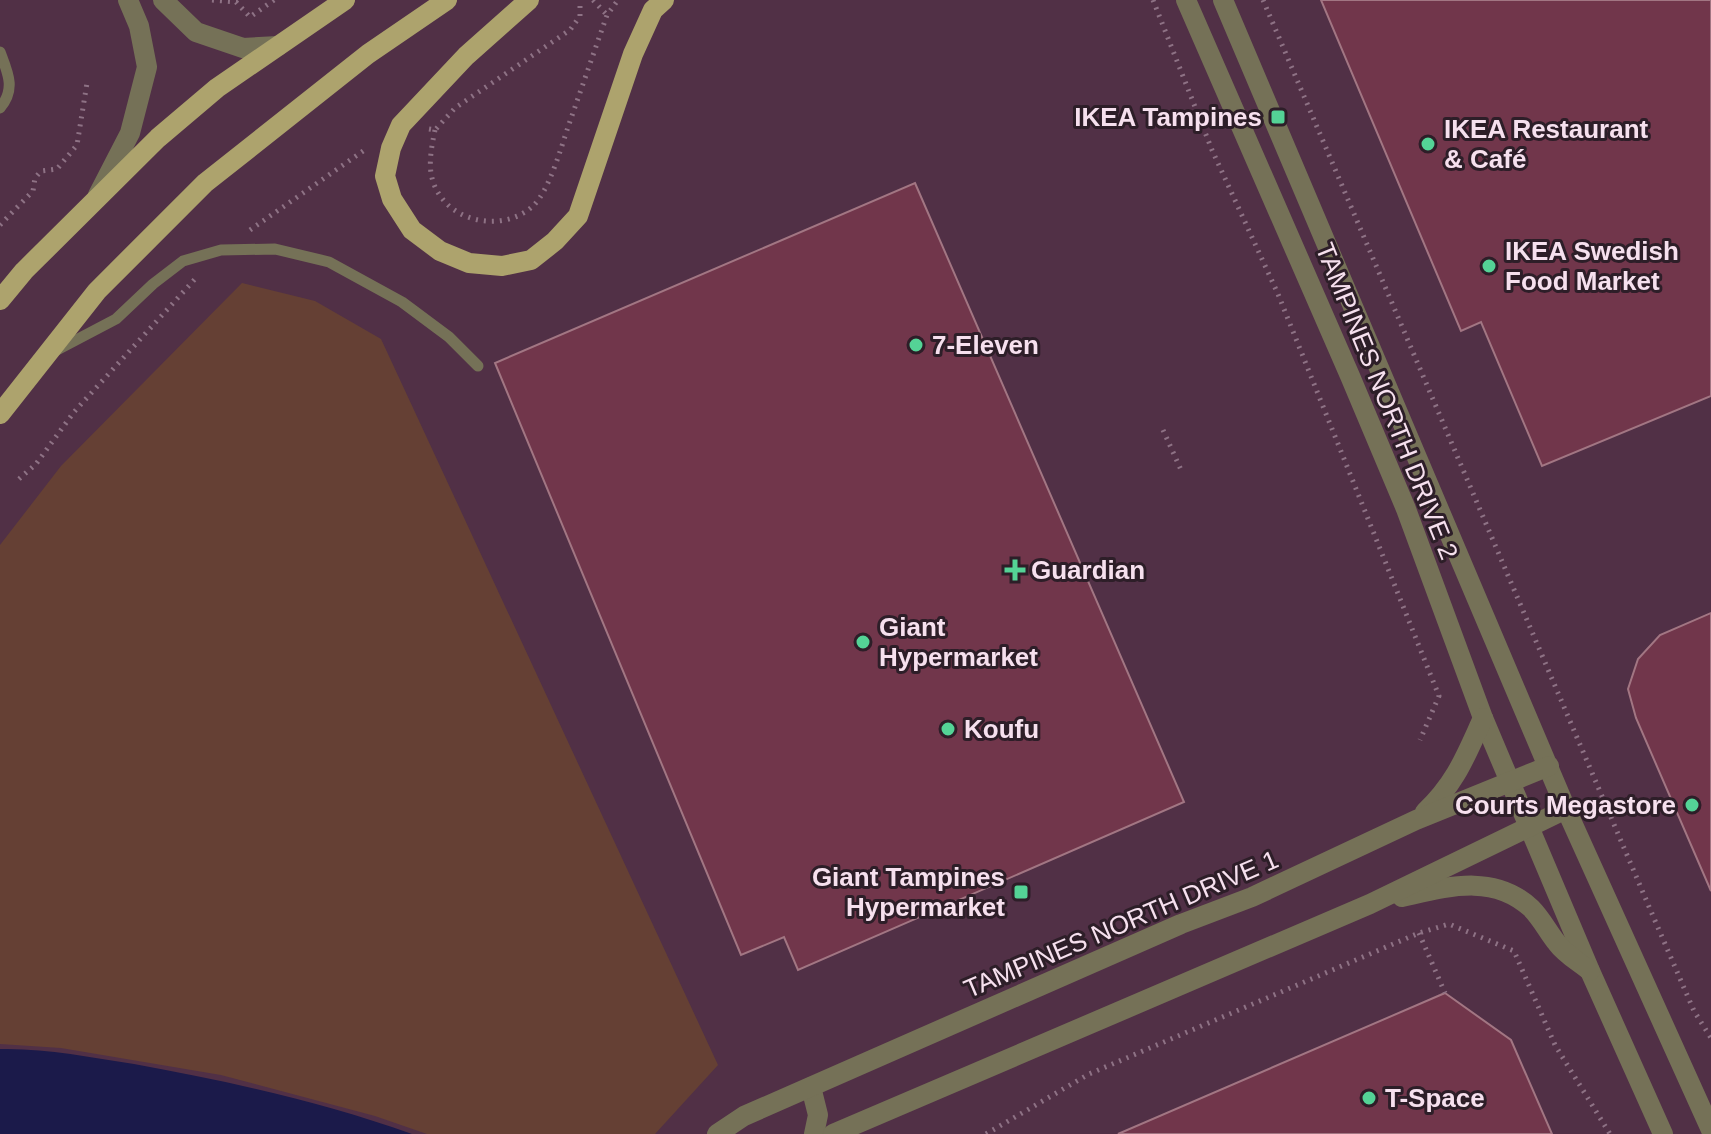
<svg xmlns="http://www.w3.org/2000/svg" width="1711" height="1134" font-family="Arial,sans-serif">
  <style>
    .green { fill: #654034 }
    .water { fill: #1b1a4a }
    .building { fill: #71364b; stroke: #a27683; stroke-width: 2 }
    .lines { fill: none; stroke-linecap: round; stroke-linejoin: round }
    .path { stroke: #8e7285; stroke-width: 5; stroke-dasharray: 2 6; stroke-linecap: butt }
    .service { stroke: #757157; stroke-width: 11 }
    .minor { stroke: #757157; stroke-width: 20 }
    .tertiary { stroke: #757157; stroke-width: 20 }
    .primary { stroke: #ada36d; stroke-width: 20 }
    .poi-dot { fill: #54d396; stroke: #2d1e28; stroke-width: 3 }
    .labels { text-anchor: middle; dominant-baseline: central; stroke-width: 6; stroke-linejoin: round; paint-order: stroke }
    .poi-label { font-size: 26px; font-weight: bold; fill: #f6e0ee; stroke: #2d1e28; text-anchor: start }
    .street-label { font-size: 26px; fill: #f6e0ee; stroke: #2d1e28 }
  </style>
  <rect width="100%" height="100%" fill="#513046"/>
  <path class="green" d="M242 283 315 301 381 339 718 1065 655 1134H427L375 1116 221 1075 61 1048 0 1044V545L61 466Z"/>
  <path class="water" d="M0 1049C45 1048 89 1057 134 1064 227 1081 323 1102 412 1134H0Z"/>
  <g class="building">
    <path d="M1321 0H1711V396L1542 466 1481 322 1461 331Z"/>
    <path d="M915 183 1184 802 798 970 784 937 741 955 495 363Z"/>
    <path d="M1711 613V891L1636 718 1628 689 1638 659 1660 635Z"/>
    <path d="M1445 993 1511 1040 1552 1134H1118Z"/>
  </g>
  <g class="lines">
    <g class="path">
      <path d="M212 0 236 2 250 17 274 0"/>
      <path d="M593 0 607 15"/>
      <path d="M1153 0 1212 150 1278 294 1439 696 1420 740"/>
      <path d="M1263 0 1653 916 1694 1011 1711 1038"/>
      <path d="M429 129 435 130 455 108 570 30 580 16V0"/>
      <path d="M435 130C429 159 425 182 448 205 471 226 510 227 533 206 549 191 561 148 568 127 581 90 594 52 607 15L618 0"/>
      <path d="M0 225 33 191 35 178 41 171 57 169 77 145 87 83"/>
      <path d="M250 230 366 149"/>
      <path d="M1163 430 1182 472"/>
      <path d="M19 479 36 464 74 412 195 279"/>
      <path d="M1419 933 1445 993"/>
      <path d="M986 1134 1089 1074 1419 933 1449 924 1514 951 1555 1045 1610 1134"/>
    </g>
    <g class="service">
      <path d="M0 52C8 73 16 89 0 108"/>
      <path d="M57 350 116 319 153 284 183 261 221 250 275 249 329 262 402 302 449 337 478 366"/>
    </g>
    <g class="minor">
      <path d="M163 0 196 32 243 48 278 46"/>
      <path d="M1186 0 1350 376 1406 509 1483 718 1590 971 1663 1134"/>
      <path d="M1223 0 1566 809 1711 1130"/>
      <path d="M98 195 130 133 147 67 139 26 128 0"/>
    </g>
    <g class="tertiary">
      <path d="M1425 812C1456 783 1466 755 1483 718"/>
      <path d="M1402 897C1447 887 1493 873 1531 908 1542 919 1548 932 1557 943 1565 954 1579 962 1590 971"/>
      <path d="M811 1087 818 1115 814 1134"/>
      <path d="M717 1134 744 1116 1181 924 1252 897 1416 820 1549 766"/>
      <path d="M833 1134 1370 904 1566 809"/>
    </g>
    <g class="primary">
      <path d="M529 0 466 56 401 125 391 148 385 176 392 199 412 230 440 251 469 263 502 266 531 260 555 241 578 216 633 54 653 10 664 0"/>
      <path d="M0 300 24 271 158 138 217 88 345 0"/>
      <path d="M0 414 97 291 205 183 368 54 447 0"/>
    </g>
  </g>
  <g class="poi-dot">
    <rect x="1270" y="109" width="16" height="16" rx="4"/>
    <circle cx="1428" cy="144" r="8"/>
    <circle cx="1489" cy="266" r="8"/>
    <circle cx="916" cy="345" r="8"/>
    <path d="M1011 558h8v8h8v8h-8v8h-8v-8h-8v-8h8z"/>
    <circle cx="863" cy="642" r="8"/>
    <circle cx="948" cy="729" r="8"/>
    <circle cx="1692" cy="805" r="8"/>
    <rect x="1013" y="884" width="16" height="16" rx="4"/>
    <circle cx="1369" cy="1098" r="8"/>
  </g>
  <g class="labels">
    <g class="poi-label">
      <text x="1262" y="117" text-anchor="end">IKEA Tampines</text>
      <text x="1444" y="129">IKEA Restaurant<tspan x="1444" dy="30">&amp; Café</tspan></text>
      <text x="1505" y="251">IKEA Swedish<tspan x="1505" dy="30">Food Market</tspan></text>
      <text x="932" y="345">7-Eleven</text>
      <text x="1031" y="570">Guardian</text>
      <text x="879" y="627">Giant<tspan x="879" dy="30">Hypermarket</tspan></text>
      <text x="964" y="729">Koufu</text>
      <text x="1676" y="805" text-anchor="end">Courts Megastore</text>
      <text x="1005" y="877" text-anchor="end">Giant Tampines<tspan x="1005" dy="30">Hypermarket</tspan></text>
      <text x="1385" y="1098">T-Space</text>
    </g>
    <g class="street-label">
      <text transform="translate(1387 401) rotate(68)">TAMPINES NORTH DRIVE 2</text>
      <text transform="translate(1121 924) rotate(-23)">TAMPINES NORTH DRIVE 1</text>
    </g>
  </g>
</svg>
